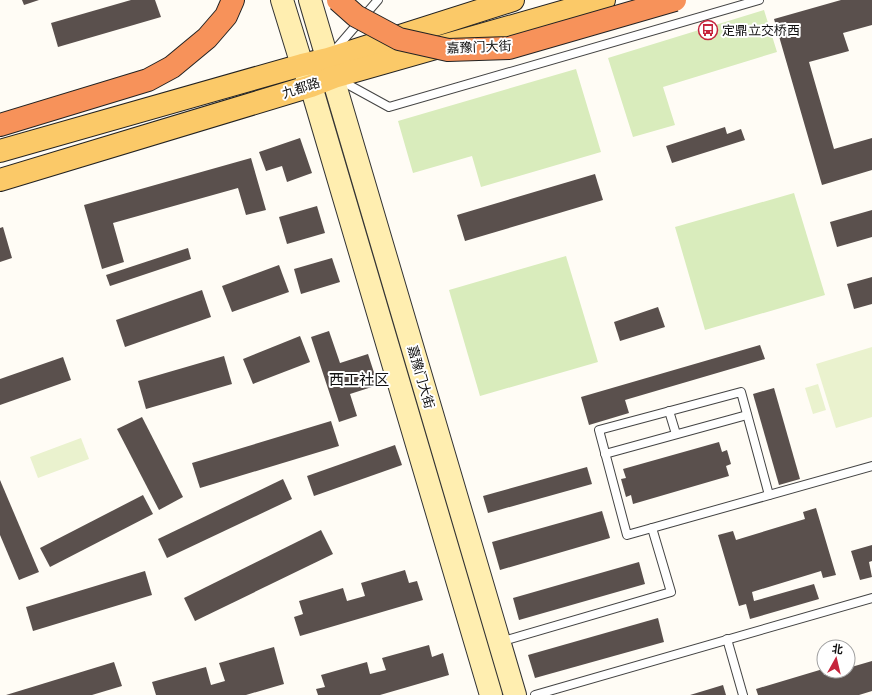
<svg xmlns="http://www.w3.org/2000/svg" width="872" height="695" font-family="Lora,'Noto Sans SC',serif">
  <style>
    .green { fill: #d9ecbc }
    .pitch { fill: #eaf2ce }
    .building { fill: #5a504d }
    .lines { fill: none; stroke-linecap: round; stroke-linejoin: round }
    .lane-casing { stroke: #444; stroke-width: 10 }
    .secondary-casing { stroke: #333; stroke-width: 24 }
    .primary-casing { stroke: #222; stroke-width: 24 }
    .highway-casing { stroke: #222; stroke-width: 24 }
    .lane { stroke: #fff; stroke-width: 8 }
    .secondary { stroke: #ffeeb0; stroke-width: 22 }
    .primary { stroke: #fbc968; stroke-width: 22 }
    .highway { stroke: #f7925a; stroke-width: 22 }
    .highway-bridge-casing { stroke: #222; stroke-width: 24; stroke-linecap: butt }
    .highway-bridge { stroke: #f7925a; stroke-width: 22 }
    .labels { text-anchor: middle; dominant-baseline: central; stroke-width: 4; stroke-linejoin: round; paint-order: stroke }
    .poi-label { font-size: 13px; fill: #111; stroke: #fff; text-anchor: start }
    .street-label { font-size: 13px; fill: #111; stroke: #fff }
    .quarter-label { font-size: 15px; fill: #111; stroke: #fff }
  </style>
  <rect width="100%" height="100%" fill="#fffcf5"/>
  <g class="green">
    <path d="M764 10 777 52 663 87 675 125 633 137 608 58Z"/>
    <path d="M576 69 601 152 481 187 472 156 413 173 398 121Z"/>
    <path d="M794 193 825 295 705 330 675 227Z"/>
    <path d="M566 256 598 362 480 396 449 290Z"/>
  </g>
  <g class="pitch">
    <path d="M872 347V417L836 428 816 364Z"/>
    <path d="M818 384 826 410 813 414 805 388Z"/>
    <path d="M81 438 89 459 38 478 30 457Z"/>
  </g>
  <g class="building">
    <path d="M22 0H39L24 5Z"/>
    <path d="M131 0H155L161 17 58 47 51 23Z"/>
    <path d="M841 0H872V25L843 33 849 51 809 62 834 149 872 138V170L822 185 774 19Z"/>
    <path d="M725 127 727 134 741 129 745 140 672 163 666 146Z"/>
    <path d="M300 138 312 173 287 182 282 166 266 171 259 152Z"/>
    <path d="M251 158 266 210 246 215 238 188 113 223 124 262 102 269 84 205Z"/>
    <path d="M595 174 603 200 465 241 457 215Z"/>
    <path d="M317 206 325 233 287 244 279 217Z"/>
    <path d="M872 210V237L837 247 830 222Z"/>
    <path d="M3 227 12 258 0 262V228Z"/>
    <path d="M188 248 191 259 110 286 106 275Z"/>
    <path d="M332 258 340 282 301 294 294 269Z"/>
    <path d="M279 265 289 292 232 312 222 286Z"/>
    <path d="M872 277V304L854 309 847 284Z"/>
    <path d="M202 290 211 317 125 347 116 320Z"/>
    <path d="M658 307 665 327 620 341 614 322Z"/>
    <path d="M329 331 340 363 368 354 378 385 350 394 357 416 339 422 311 337Z"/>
    <path d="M300 336 310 362 253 384 243 359Z"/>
    <path d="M760 345 765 359 625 400 629 413 589 425 581 397Z"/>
    <path d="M224 356 232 384 146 409 138 381Z"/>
    <path d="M63 357 71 380 0 405V379Z"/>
    <path d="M774 388 800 479 779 485 753 394Z"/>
    <path d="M142 417 183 497 159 510 117 429Z"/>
    <path d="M331 421 339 446 200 488 192 463Z"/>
    <path d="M719 442 722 452 727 450 731 464 726 466 729 476 633 504 631 495 626 497 621 479 626 478 623 469Z"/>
    <path d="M395 445 402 465 314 496 307 476Z"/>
    <path d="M587 467 592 484 488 513 483 496Z"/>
    <path d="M283 479 292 499 167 558 158 539Z"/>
    <path d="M0 480 39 572 19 580 0 535Z"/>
    <path d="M143 495 153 514 50 567 40 548Z"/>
    <path d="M816 508 836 575 823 578 821 571 752 592 754 601 814 584 819 599 750 619 746 604 739 606 718 535 733 531 736 540 805 519 803 512Z"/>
    <path d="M602 511 610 538 500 570 492 542Z"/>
    <path d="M321 530 333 554 195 621 184 598Z"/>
    <path d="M872 545V561L869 562 872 577 860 580 851 551Z"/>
    <path d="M639 562 645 584 519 620 513 598Z"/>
    <path d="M405 570 409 583 417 581 423 600 300 636 294 617 303 614 299 601 343 588 347 601 365 596 361 583Z"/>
    <path d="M145 571 152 595 33 631 26 607Z"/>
    <path d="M658 618 664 642 535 678 528 655Z"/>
    <path d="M429 645 432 657 443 653 449 675 380 695H318L316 689 325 687 321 675 367 662 370 674 386 670 382 658Z"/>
    <path d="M274 647 284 684 246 695H156L152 682 206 667 211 685 225 681 219 663Z"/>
    <path d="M872 661V691L859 695H758L756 689 823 669 824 675 837 671H848V668Z"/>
    <path d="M114 662 122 686 92 695H6Z"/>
    <path d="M723 685 726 695H690Z"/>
  </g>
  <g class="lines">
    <defs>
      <g id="lane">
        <path d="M334 51 378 0"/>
        <path d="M338 79 389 107 759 0"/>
        <path d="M669 411 676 434"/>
        <path d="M605 454 747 415"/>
        <path d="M652 528 627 535 599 430 741 392 769 495"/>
        <path d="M727 639 743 695"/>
        <path d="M500 642 671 592 652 528 872 466"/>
        <path d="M535 695 872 598"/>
      </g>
      <g id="secondary">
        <path d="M282 0 302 65 311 86 491 695"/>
        <path d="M310 0 515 695"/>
      </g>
      <g id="primary">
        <path d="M0 151 302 65 328 59 513 0"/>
        <path d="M0 180 311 86 334 77 604 0"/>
      </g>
      <path id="highway" d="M0 125 148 80 172 67 207 38 226 16 233 0"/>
    </defs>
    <use href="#lane" class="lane-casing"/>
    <use href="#secondary" class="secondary-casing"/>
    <use href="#primary" class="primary-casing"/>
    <use href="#highway" class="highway-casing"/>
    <use href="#lane" class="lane"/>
    <use href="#secondary" class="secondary"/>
    <use href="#primary" class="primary"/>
    <use href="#highway" class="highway"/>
    <defs>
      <path id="highway-bridge" d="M338 0 356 16 399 39 448 50 509 48 675 0"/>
    </defs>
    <use href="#highway-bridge" class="highway-bridge-casing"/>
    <use href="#highway-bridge" class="highway-bridge"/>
  </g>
  <defs>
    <symbol id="bus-ring" viewBox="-11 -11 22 22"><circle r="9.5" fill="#fff" stroke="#c6243c" stroke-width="1.5"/><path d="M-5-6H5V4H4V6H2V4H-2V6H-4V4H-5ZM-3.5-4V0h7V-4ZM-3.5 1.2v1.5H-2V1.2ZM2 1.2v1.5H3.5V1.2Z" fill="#c6243c"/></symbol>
  </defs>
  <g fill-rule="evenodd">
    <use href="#bus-ring" x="697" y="19" width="22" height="22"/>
  </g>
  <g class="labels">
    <g class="poi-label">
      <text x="722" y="30">定鼎立交桥西</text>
    </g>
    <g class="street-label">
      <text transform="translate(479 47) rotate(-2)">嘉豫门大街</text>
      <text transform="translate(301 88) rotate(-18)">九都路</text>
      <text transform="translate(421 377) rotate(74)">嘉豫门大街</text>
    </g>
    <g class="quarter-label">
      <text x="359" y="379">西工社区</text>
    </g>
  </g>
  <g transform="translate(836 659) rotate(8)"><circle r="19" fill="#ffffff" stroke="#a0a0a0"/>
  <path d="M0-3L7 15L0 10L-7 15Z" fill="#c6243c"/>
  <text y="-6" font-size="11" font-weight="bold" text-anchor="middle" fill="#111111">北</text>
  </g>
</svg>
